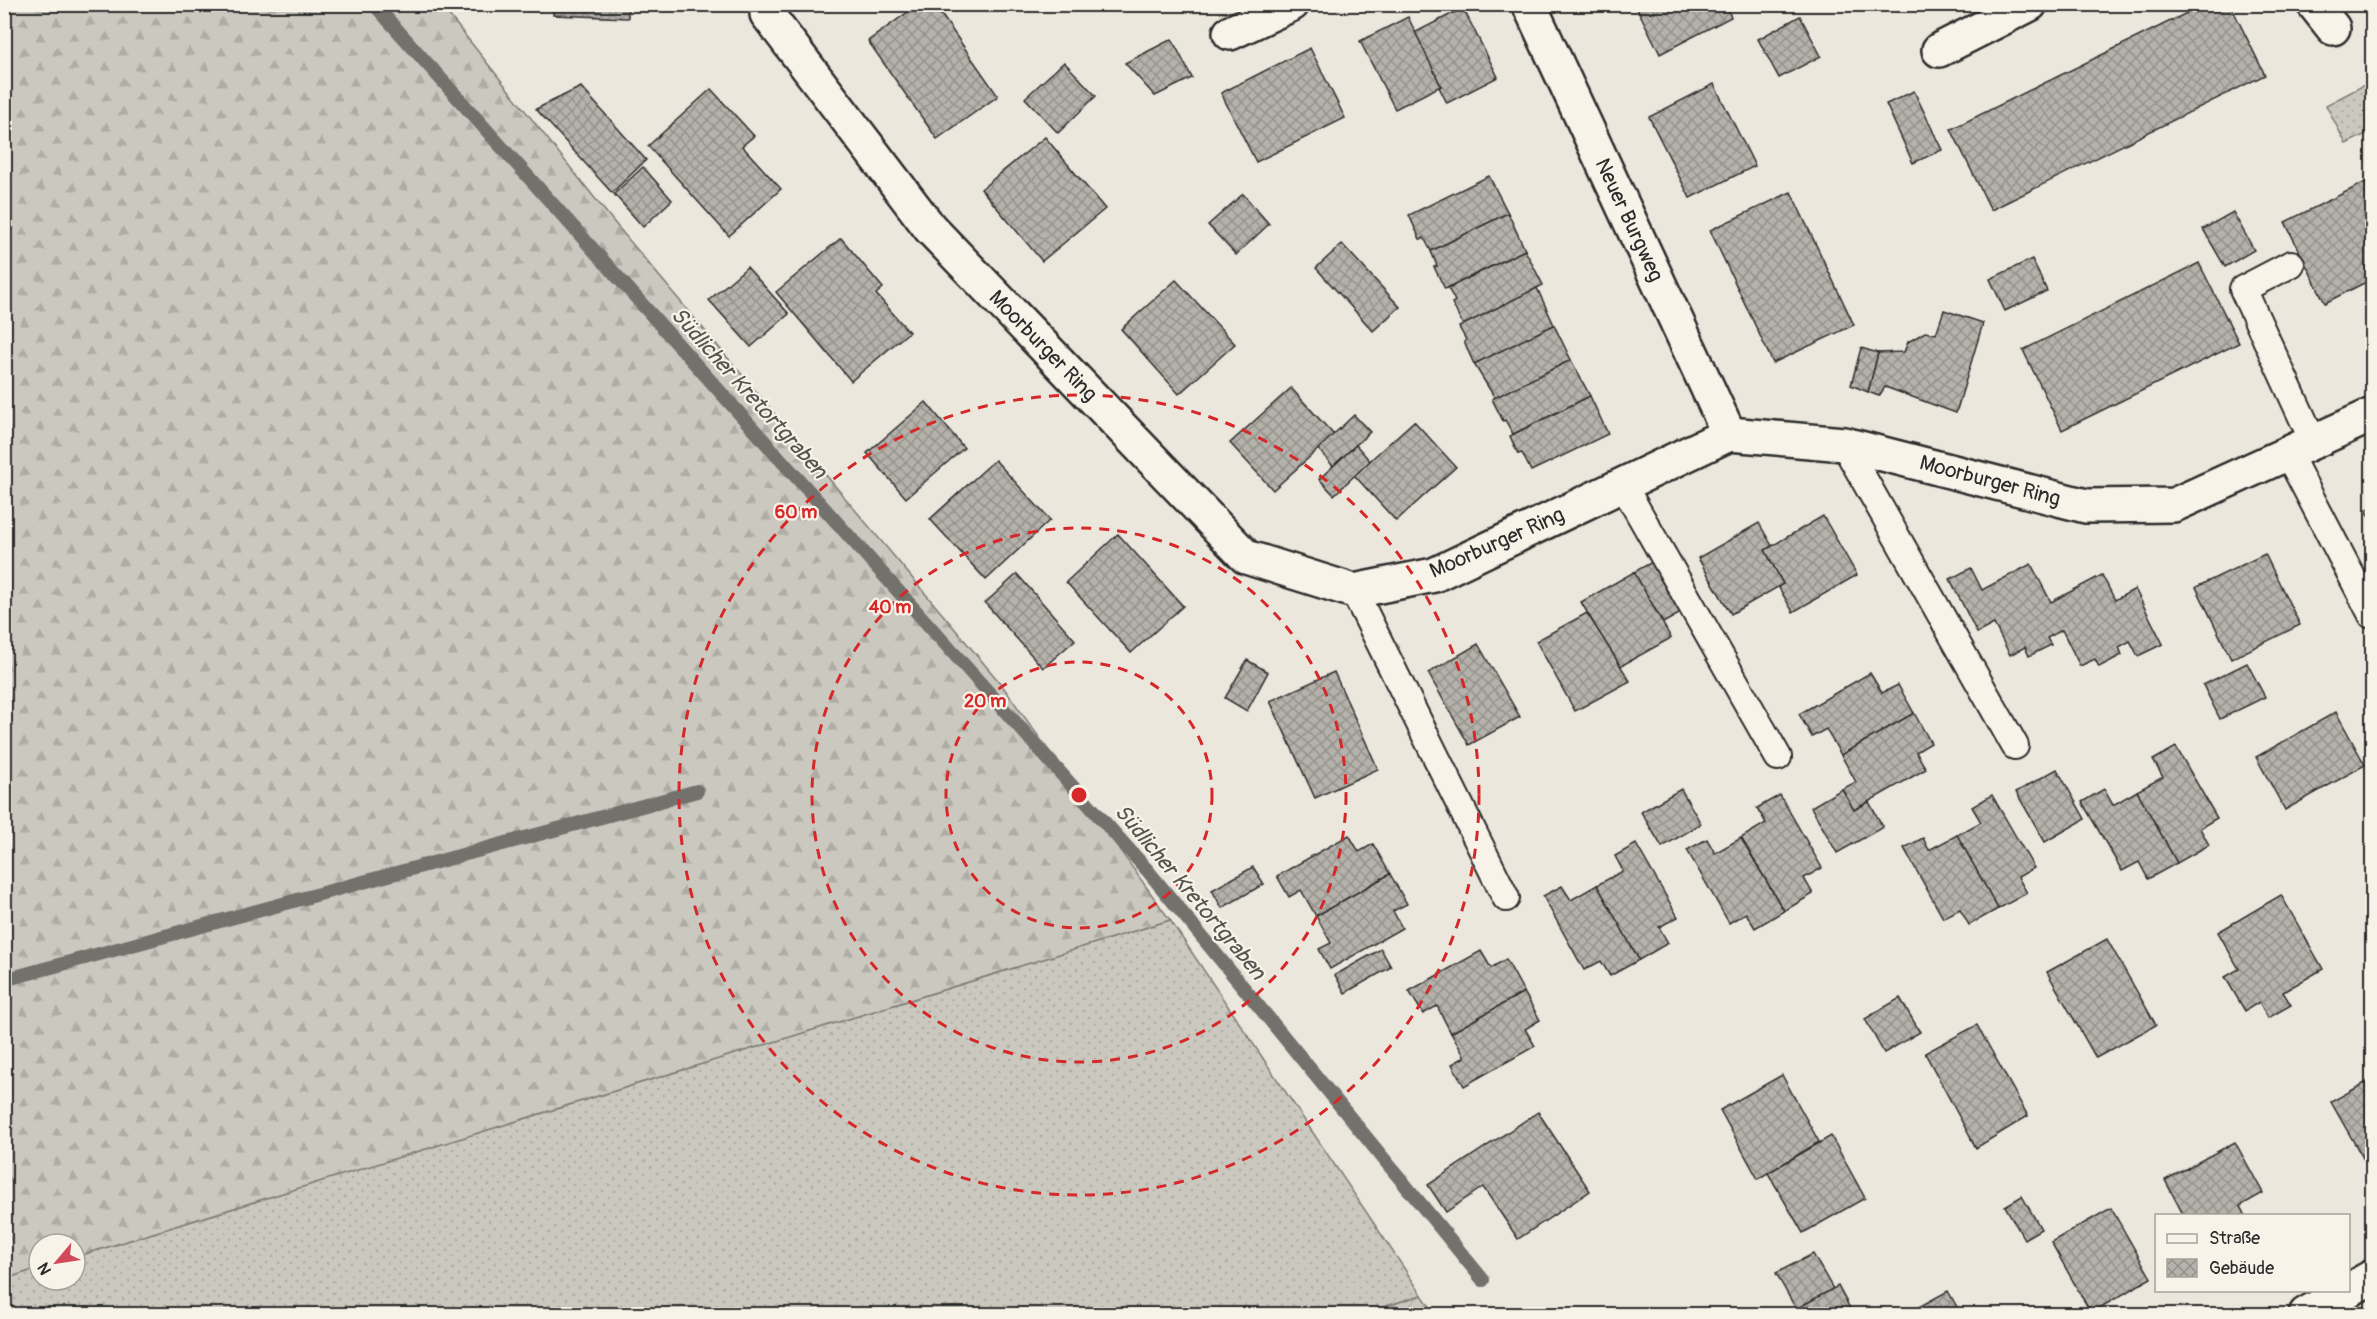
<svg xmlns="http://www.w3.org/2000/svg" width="2377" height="1319" font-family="Pangolin,sans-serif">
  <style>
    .grass { fill: url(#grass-dots); stroke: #7b7a75; stroke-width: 1.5 }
    .forest { fill: url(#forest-firs); stroke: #7b7a75; stroke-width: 1.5 }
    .garden { fill: url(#garden-furrows); stroke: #7b7a75; stroke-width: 1.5 }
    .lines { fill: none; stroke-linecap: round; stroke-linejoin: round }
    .stream { stroke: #72716c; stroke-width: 14 }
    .building { fill: url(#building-cross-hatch); stroke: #2b2b2b; stroke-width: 1.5 }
    .service-casing { stroke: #2b2b2b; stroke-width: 30 }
    .minor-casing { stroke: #2b2b2b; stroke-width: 38 }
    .service { stroke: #f7f3e8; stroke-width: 26 }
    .minor { stroke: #f7f3e8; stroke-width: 33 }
    .ring { fill: none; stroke: #d62828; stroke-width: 3; stroke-dasharray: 10 8 }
    .labels { text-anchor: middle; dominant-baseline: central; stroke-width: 4.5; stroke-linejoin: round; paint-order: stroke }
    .street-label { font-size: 21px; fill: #2b2b2b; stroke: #f7f3e8 }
    .water-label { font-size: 22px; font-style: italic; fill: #555451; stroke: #f7f3e8 }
    .centre { fill: #d62828; stroke: #f7f3e8; stroke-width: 3 }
    .ring-label { font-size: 18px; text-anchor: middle; font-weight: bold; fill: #d62828; stroke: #f7f3e8; stroke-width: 4.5; stroke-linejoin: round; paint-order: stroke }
  </style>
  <defs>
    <pattern id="grass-dots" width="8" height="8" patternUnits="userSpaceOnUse" patternTransform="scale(1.5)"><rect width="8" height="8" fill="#cbc8bf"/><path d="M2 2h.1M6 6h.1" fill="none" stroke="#aeaca4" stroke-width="1.8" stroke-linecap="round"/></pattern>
    <pattern id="forest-firs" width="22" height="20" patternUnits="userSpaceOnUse" patternTransform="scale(1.5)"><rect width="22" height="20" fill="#cbc8bf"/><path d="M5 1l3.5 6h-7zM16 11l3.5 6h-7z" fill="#aeaca4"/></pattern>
    <pattern id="garden-furrows" width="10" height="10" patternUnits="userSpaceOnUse" patternTransform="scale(1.5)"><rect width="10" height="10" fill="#cbc8bf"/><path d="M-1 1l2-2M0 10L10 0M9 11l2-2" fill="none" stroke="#aeaca4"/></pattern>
    <pattern id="building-cross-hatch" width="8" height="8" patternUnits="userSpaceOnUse" patternTransform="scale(1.5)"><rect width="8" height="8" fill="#b5b2ab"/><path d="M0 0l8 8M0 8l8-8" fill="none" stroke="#93918b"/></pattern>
  </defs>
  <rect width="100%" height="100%" fill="#ebe7dd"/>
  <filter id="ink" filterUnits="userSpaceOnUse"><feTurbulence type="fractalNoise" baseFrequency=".0167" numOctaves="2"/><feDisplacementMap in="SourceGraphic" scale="12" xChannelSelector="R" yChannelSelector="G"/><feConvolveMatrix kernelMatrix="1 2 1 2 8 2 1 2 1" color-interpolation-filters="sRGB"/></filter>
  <g filter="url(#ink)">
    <g class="grass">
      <path d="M2372 81V131L2346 144 2326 105Z"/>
      <path d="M1170 920 1422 1295 1361 1314H5V1279L39 1268V1280H75V1257Z"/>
    </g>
    <path class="forest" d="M5 4 441 5 613 221 1001 684 1170 920 75 1257V1244H39V1268L5 1279Z"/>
    <path class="garden" d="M1422 1295 1435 1314H1361Z"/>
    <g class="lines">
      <g class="stream">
        <path d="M374 4 1148 871 1483 1280"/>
        <path d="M4 980 697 791"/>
      </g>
    </g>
    <g class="building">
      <path d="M553 4H628V18L553 15Z"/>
      <path d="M919 4H934L998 96 937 139 868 41Z"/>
      <path d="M1635 4H1725L1731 17 1660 54Z"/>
      <path d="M2205 4H2230L2265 75 1991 210 1951 129Z"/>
      <path d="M1463 8 1498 77 1447 103 1439 87 1441 86 1414 33Z"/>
      <path d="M1800 16 1821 56 1779 78 1758 39Z"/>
      <path d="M1408 17 1441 86 1395 109 1360 41Z"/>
      <path d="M1172 39 1192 78 1155 96 1125 63Z"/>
      <path d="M1310 48 1345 118 1256 162 1221 93Z"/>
      <path d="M1064 62 1096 96 1058 133 1025 98Z"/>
      <path d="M1714 84 1755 166 1690 198 1649 117Z"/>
      <path d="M581 87 646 160 612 193 536 109Z"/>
      <path d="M711 89 754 136 742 146 781 189 729 236 648 146Z"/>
      <path d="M1914 91 1942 150 1913 163 1886 104Z"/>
      <path d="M1045 137 1105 209 1042 261 981 189Z"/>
      <path d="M643 167 672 200 643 227 614 194Z"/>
      <path d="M1489 176 1508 213 1431 251 1424 238 1420 239 1409 215Z"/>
      <path d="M2372 179V279L2325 303 2285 222Z"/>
      <path d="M1791 192 1854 325 1773 363 1710 230Z"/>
      <path d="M1243 194 1269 224 1236 255 1208 225Z"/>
      <path d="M2233 212 2254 250 2225 267 2203 229Z"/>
      <path d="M1508 213 1525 250 1445 289 1434 267 1437 266 1431 251Z"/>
      <path d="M841 238 883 288 876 294 909 332 851 381 776 292Z"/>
      <path d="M1342 244 1400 307 1373 331 1316 268Z"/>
      <path d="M1525 250 1543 285 1463 325 1452 303 1455 301 1448 288Z"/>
      <path d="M2032 259 2047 291 2005 311 1990 279Z"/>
      <path d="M2199 263 2239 343 2062 430 2023 350Z"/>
      <path d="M747 267 789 314 751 347 709 300Z"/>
      <path d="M1176 280 1235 344 1179 394 1121 329Z"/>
      <path d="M1537 288 1554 325 1474 364 1464 342 1466 340 1459 327Z"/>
      <path d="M1944 310 1983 323 1956 413 1885 387 1879 396 1868 392 1878 353 1904 352 1908 342 1925 332 1936 334Z"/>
      <path d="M1554 325 1571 360 1495 398 1474 364Z"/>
      <path d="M1861 348 1878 353 1868 392 1851 385Z"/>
      <path d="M1571 360 1590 396 1513 434 1505 420 1503 421 1492 399Z"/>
      <path d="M1291 388 1334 435 1273 490 1230 443Z"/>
      <path d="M1590 396 1608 434 1531 471 1522 453 1518 454 1510 436Z"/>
      <path d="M926 402 964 448 906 498 867 453Z"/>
      <path d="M1354 415 1370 432 1333 466 1318 449Z"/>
      <path d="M1414 421 1456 467 1396 521 1354 475Z"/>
      <path d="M1356 445 1370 461 1334 495 1319 479Z"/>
      <path d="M995 460 1050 520 986 580 930 519Z"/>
      <path d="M2372 507V523L2366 510Z"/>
      <path d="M1823 516 1857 575 1793 612 1778 586 1783 584 1765 550Z"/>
      <path d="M1759 523 1772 546 1765 550 1783 584 1731 614 1698 558Z"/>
      <path d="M1118 534 1183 606 1131 653 1066 582Z"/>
      <path d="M2265 554 2300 625 2231 659 2196 587Z"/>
      <path d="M1652 562 1681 613 1663 623 1634 572Z"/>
      <path d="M2031 564 2051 602 2102 575 2115 600 2135 589 2163 644 2138 656 2130 641 2119 647 2122 655 2099 667 2095 659 2080 666 2062 630 2047 638 2051 645 2029 656 2025 647 2010 655 1994 624 1977 633 1950 579 1971 568 1982 590Z"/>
      <path d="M1634 572 1671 638 1619 667 1581 602Z"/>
      <path d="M1017 574 1075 640 1043 668 985 603Z"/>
      <path d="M1587 613 1630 681 1575 711 1536 641Z"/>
      <path d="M1478 644 1520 717 1469 745 1428 673Z"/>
      <path d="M1247 660 1268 672 1247 711 1225 698Z"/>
      <path d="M2247 663 2265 697 2220 719 2203 685Z"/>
      <path d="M1334 672 1378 769 1315 798 1270 701Z"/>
      <path d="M1870 673 1882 693 1898 685 1914 713 1841 755 1826 729 1812 737 1799 714Z"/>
      <path d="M2336 712 2365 765 2285 810 2256 757Z"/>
      <path d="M1914 713 1931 743 1916 752 1926 769 1854 810 1842 789 1856 782 1841 755Z"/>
      <path d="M2176 747 2217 818 2200 828 2209 845 2177 863 2137 791 2163 777 2153 760Z"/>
      <path d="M2057 769 2085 819 2045 842 2016 792Z"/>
      <path d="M1681 789 1701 824 1662 847 1641 812Z"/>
      <path d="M1842 789 1854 810 1869 802 1883 827 1837 853 1811 807Z"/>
      <path d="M2104 789 2113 805 2137 791 2177 863 2148 879 2139 862 2122 871 2082 802Z"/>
      <path d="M1780 795 1822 868 1804 878 1813 894 1784 911 1741 838 1766 823 1757 808Z"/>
      <path d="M1992 795 2034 868 2018 877 2027 893 1998 909 1957 835 1981 822 1972 807Z"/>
      <path d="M1349 835 1359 852 1373 844 1390 874 1316 916 1301 890 1289 897 1277 876Z"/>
      <path d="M1957 835 1998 909 1969 925 1960 909 1943 918 1904 848 1923 838 1929 850Z"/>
      <path d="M1741 838 1784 911 1755 928 1746 913 1729 923 1687 850 1707 839 1715 853Z"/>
      <path d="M1636 844 1678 917 1659 927 1668 943 1639 960 1597 885 1623 871 1615 856Z"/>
      <path d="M1253 867 1264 884 1222 908 1212 890Z"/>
      <path d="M1390 874 1407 904 1393 911 1402 928 1330 969 1319 949 1331 943 1316 916Z"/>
      <path d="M1597 885 1639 960 1610 976 1601 961 1584 970 1543 896 1562 886 1571 900Z"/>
      <path d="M2281 895 2323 969 2283 992 2291 1005 2268 1018 2259 1002 2245 1011 2225 977 2239 969 2218 932Z"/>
      <path d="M2107 939 2156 1025 2096 1058 2047 972Z"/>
      <path d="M1381 949 1391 967 1345 993 1335 975Z"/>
      <path d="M1481 951 1491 968 1506 959 1524 992 1451 1033 1437 1006 1423 1014 1409 991Z"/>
      <path d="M1524 992 1540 1020 1525 1029 1535 1046 1464 1086 1452 1064 1465 1057 1451 1033Z"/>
      <path d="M1900 998 1920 1032 1884 1053 1865 1019Z"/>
      <path d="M1977 1025 2028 1116 1976 1148 1925 1053Z"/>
      <path d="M1782 1075 1819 1142 1758 1179 1720 1110Z"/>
      <path d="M2372 1079V1174L2331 1102Z"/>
      <path d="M1538 1112 1590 1191 1518 1239 1483 1187 1446 1212 1428 1185Z"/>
      <path d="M1831 1136 1865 1198 1803 1233 1768 1173Z"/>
      <path d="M2235 1142 2263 1193 2240 1206 2245 1216H2184L2165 1180Z"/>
      <path d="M2022 1196 2041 1229 2024 1239 2005 1206Z"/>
      <path d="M2111 1208 2151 1278 2091 1313 2051 1242Z"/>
      <path d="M1813 1254 1833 1289 1796 1309 1776 1273Z"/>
      <path d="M1838 1286 1853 1314H1799L1796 1309Z"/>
      <path d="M1948 1291 1961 1314H1906Z"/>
    </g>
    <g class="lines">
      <defs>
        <g id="service">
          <path d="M2291 264 2243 289 2313 441"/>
          <path d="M1844 444 2015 746"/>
          <path d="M2287 452 2372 615"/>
          <path d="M1623 485 1778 757"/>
          <path d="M1354 591 1506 898"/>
        </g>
        <g id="minor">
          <path d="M767 4V14L930 228 1246 557 1354 591 1434 575 1729 434 1844 444 2086 506 2174 505 2372 415"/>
          <path d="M1529 4 1729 434"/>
          <path d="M2314 4 2333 28"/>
          <path d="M1230 33 1292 4"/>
          <path d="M1939 50 2030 4"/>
          <path d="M2306 1314 2372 1277"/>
        </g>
      </defs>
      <use href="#service" class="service-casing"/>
      <use href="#minor" class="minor-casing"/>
      <use href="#service" class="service"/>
      <use href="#minor" class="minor"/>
    </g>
  </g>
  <g class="ring">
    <circle cx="1079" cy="795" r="133"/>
    <circle cx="1079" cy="795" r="267"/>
    <circle cx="1079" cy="795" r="400"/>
  </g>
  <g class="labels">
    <g class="street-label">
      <text transform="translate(1629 220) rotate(65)">Neuer Burgweg</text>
      <text transform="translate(1043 346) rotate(46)">Moorburger Ring</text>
      <text transform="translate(1990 481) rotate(15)">Moorburger Ring</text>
      <text transform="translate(1497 543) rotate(-24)">Moorburger Ring</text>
    </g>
    <g class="water-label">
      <text transform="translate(749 393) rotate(48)">Südlicher Kretortgraben</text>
      <text transform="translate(1190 892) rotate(50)">Südlicher Kretortgraben</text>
    </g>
  </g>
  <circle cx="1079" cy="795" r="9" class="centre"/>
  <g class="ring-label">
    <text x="796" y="518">60 m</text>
    <text x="890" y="613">40 m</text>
    <text x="985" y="707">20 m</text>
  </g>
  <rect width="2377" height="1319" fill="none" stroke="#f7f3e8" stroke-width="24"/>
  <rect x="12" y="12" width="2353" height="1295" fill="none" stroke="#2b2b2b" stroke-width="2" filter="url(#ink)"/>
  <rect x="2155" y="1214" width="195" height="78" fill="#f7f3e8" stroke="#a5a39c" stroke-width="1.5"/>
  <rect x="2167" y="1234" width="30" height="9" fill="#f7f3e8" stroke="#a5a39c" stroke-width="1.5"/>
  <text x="2209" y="1244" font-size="18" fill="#2b2b2b">Straße</text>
  <rect x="2167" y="1259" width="30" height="18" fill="url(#building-cross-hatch)" stroke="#a5a39c" stroke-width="1.5"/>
  <text x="2209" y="1274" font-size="18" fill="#2b2b2b">Gebäude</text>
  <g transform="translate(57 1262) rotate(241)"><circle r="28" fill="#f7f3e8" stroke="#a5a39c" stroke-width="1.5"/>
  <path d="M0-4.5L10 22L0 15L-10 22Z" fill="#d1495b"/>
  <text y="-9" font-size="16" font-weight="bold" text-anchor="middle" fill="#2b2b2b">N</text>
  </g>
</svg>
